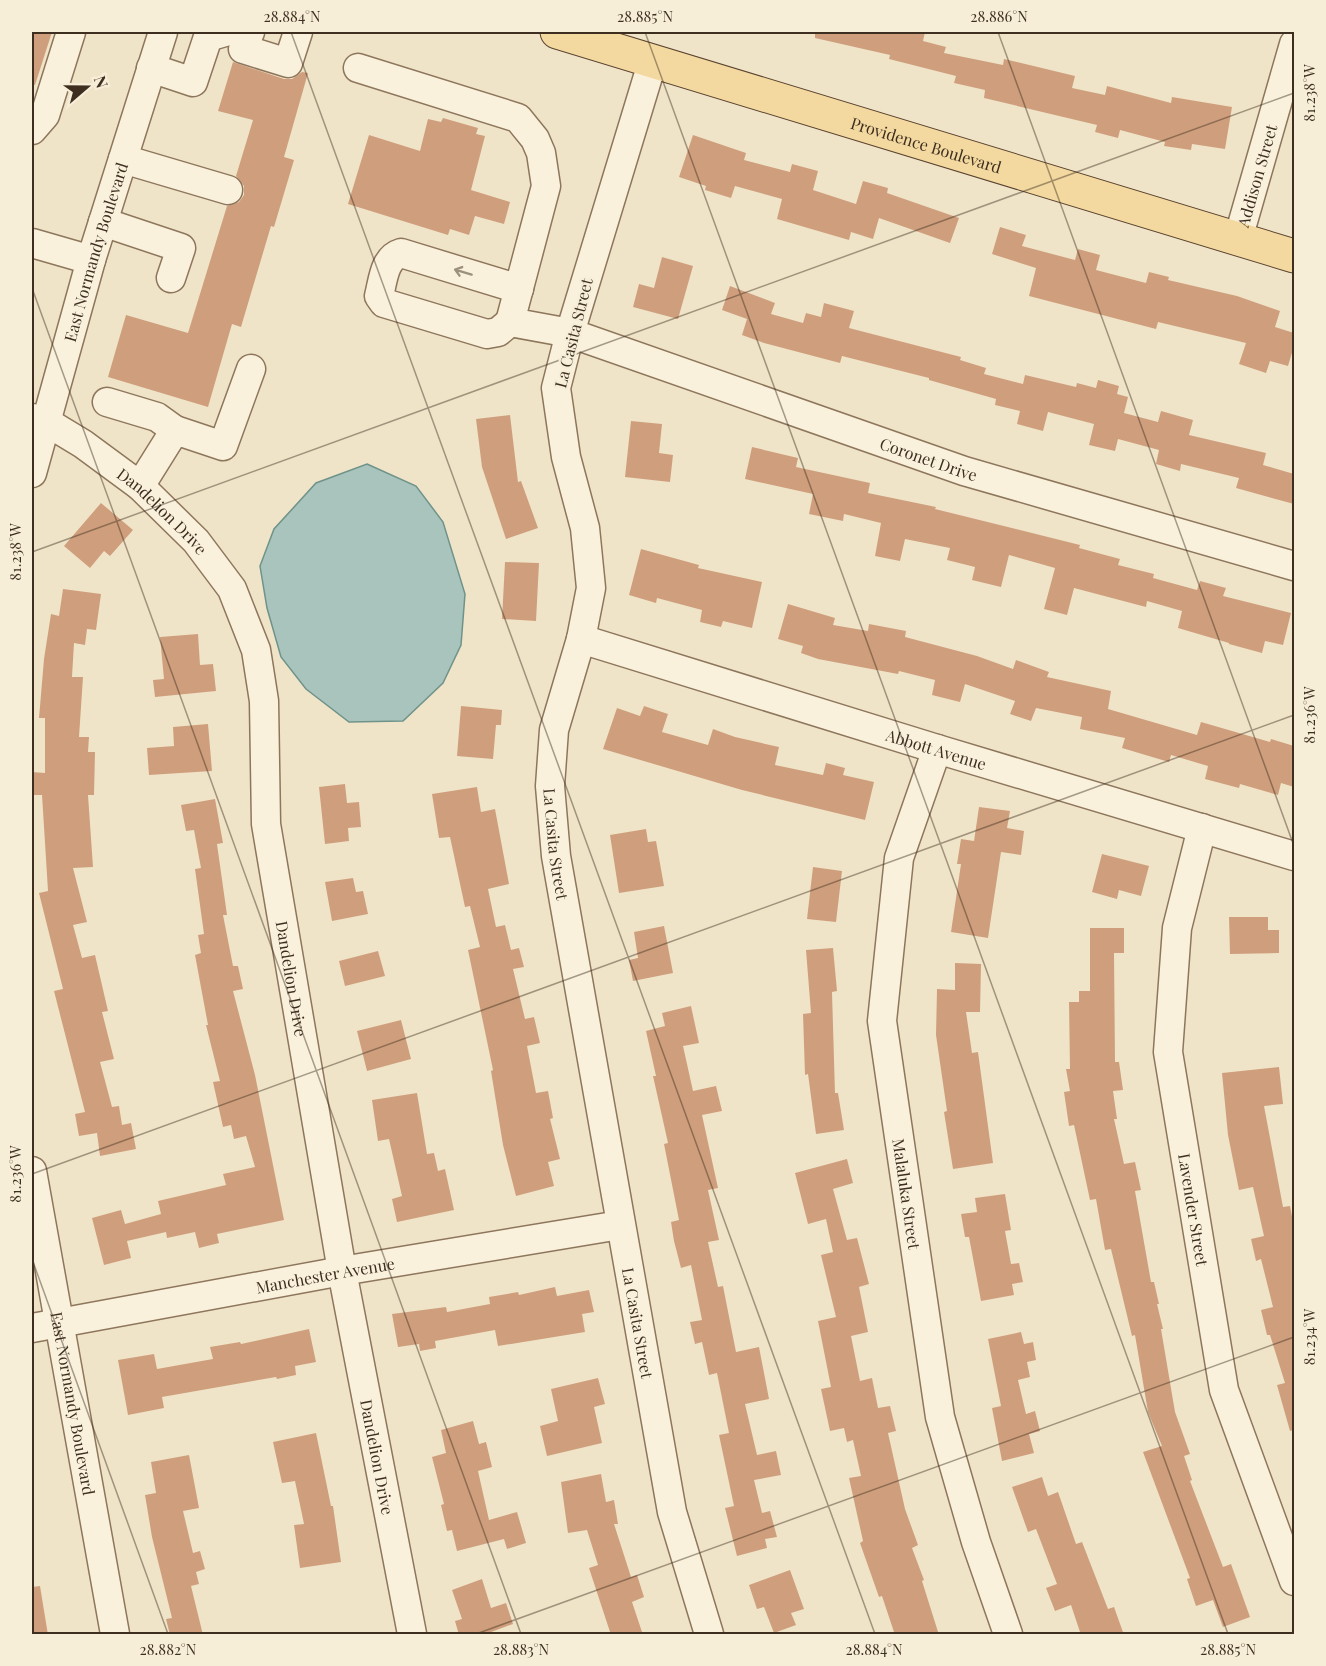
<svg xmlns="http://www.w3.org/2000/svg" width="1326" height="1666" font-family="'Playfair Display',serif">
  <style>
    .water { fill: #a9c4bc; stroke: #6f938a; stroke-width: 1.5 }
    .building { fill: #cf9f7d }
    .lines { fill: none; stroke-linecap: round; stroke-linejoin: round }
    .minor-casing { stroke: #8d765c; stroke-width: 31 }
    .major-casing { stroke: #5b4430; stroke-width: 35 }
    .minor { stroke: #faf1dc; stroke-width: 28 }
    .major { stroke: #f3d9a0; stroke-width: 33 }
    .oneway { stroke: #9c907e }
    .ticks { fill: none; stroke: #3d2e20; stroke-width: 1.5; stroke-opacity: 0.45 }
    .labels { text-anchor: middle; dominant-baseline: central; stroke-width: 4.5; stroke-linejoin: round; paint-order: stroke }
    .street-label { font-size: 16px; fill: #3d2e20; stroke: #f7eed8 }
    .neatline { fill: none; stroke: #3d2e20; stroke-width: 2 }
    .ticks-label { font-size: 15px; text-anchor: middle; fill: #3d2e20 }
  </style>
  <rect width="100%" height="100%" fill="#f0e4c8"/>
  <path class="water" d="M367 464 416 486 443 522 465 594 461 645 443 683 403 721 349 722 306 689 281 657 267 608 260 566 274 529 316 483Z"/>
  <g class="building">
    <path d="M32 32H52L35 85 32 84Z"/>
    <path d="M815 32H925L923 41 946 47 944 53 1003 65 1004 59 1075 76 1072 88 1105 95 1107 86 1171 103 1172 97 1232 107 1225 149 1192 144 1191 150 1164 146 1165 142 1120 130 1118 138 1095 132 1097 125 984 98 985 90 954 83 956 76 889 59 890 55 815 38Z"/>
    <path d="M233 62 284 79H292L302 72 308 73 284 157 294 160 274 227 271 226 241 327 232 324 208 407 108 377 126 315 188 333 227 206 239 202 244 195V186L236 176 253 120 218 111Z"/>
    <path d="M443 118 478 128 476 134 485 136 471 190 510 202 504 224 475 216 469 235 450 229 448 235 348 204 369 135 420 151 428 119 441 122Z"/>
    <path d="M693 135 746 153 744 160 790 172 792 164 818 171 813 190 856 204 863 181 888 188 887 193 959 218 950 243 879 218 873 239 851 232 849 240 777 219 782 199 735 186 731 198 705 190 706 186 679 177Z"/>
    <path d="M1000 227 1026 235 1022 246 1075 260 1078 249 1100 255 1096 270 1146 283 1149 272 1169 277 1168 280 1237 296 1280 311 1275 327 1294 333V346L1288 366 1270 361 1266 373 1239 364 1246 343 1158 322 1156 329 1029 296 1036 268 992 254Z"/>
    <path d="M662 257 693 266 678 319 633 307 639 284 654 288Z"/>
    <path d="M730 286 775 303 771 314 803 323 806 313 821 317 824 303 854 311 849 328 961 357 960 360 986 368 984 374 1023 384 1025 375 1076 387 1077 383 1096 388 1098 380 1119 386 1117 394 1128 397 1124 413 1158 422 1161 411 1193 420 1189 435 1266 453 1263 465 1294 474V504L1236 488 1239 478 1181 464 1180 471 1156 464 1159 450 1118 439 1115 451 1089 445 1094 424 1048 412 1043 431 1017 424 1020 411 995 405 996 399 929 380V378L842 356 840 363 764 343 742 335 747 319 722 310Z"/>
    <path d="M510 415 518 482 521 481 538 528 506 539 482 467 476 419Z"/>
    <path d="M631 421 662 424 659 453 673 455 670 482 625 477Z"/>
    <path d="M752 447 798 458 796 467 870 483 868 493 936 507 935 509 1080 545 1079 548 1120 559 1118 565 1154 574 1153 578 1197 590 1200 581 1226 588 1223 596 1291 613 1283 645 1265 641 1262 653 1229 644V643L1178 628 1182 611 1147 601 1146 607 1074 588 1067 615 1044 609 1055 568 1009 555 1001 587 972 580 975 567 947 560 950 548 905 539 900 561 875 556 881 523 844 514 843 521 809 514 813 494 745 479Z"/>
    <path d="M101 503 133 530 110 556 104 551 90 568 64 546Z"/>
    <path d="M641 549 699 565 698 568 762 582 752 628 723 621 721 627 700 622 702 610 657 598 656 603 629 595Z"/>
    <path d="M505 562 539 563 536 621 502 619Z"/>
    <path d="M63 589 101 594 96 630 87 629 85 645 74 643 72 677H83L79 737H89L88 752H95L94 795H88L93 867 73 868 87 922 73 925 82 958 95 955 108 1011 102 1012 114 1059 100 1062 112 1107 119 1106 122 1125 131 1123 136 1149 100 1156 97 1133 79 1136 75 1114 85 1112 54 991 63 989 39 893 48 891 42 795H32V772L45 773V718H39L44 659 51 614 59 616Z"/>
    <path d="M788 604 835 618 833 625 868 631 869 624 906 631 905 637 977 656 1013 669 1016 660 1049 672 1047 677 1111 691 1108 709 1197 735 1201 722 1270 742 1271 739 1294 746V787L1281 783 1278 795 1240 784 1239 788 1205 779 1208 766 1171 755 1169 762 1122 748 1125 738 1080 729 1082 717 1036 708 1031 721 1010 714 1015 701 965 684 960 702 932 695 935 680 899 671 898 674 818 659 801 653 803 646 778 639Z"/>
    <path d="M198 634 200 665 213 664 216 691 155 697 153 680 164 679 160 637Z"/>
    <path d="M461 706 502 710 501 725H496L493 759 457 756Z"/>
    <path d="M644 706 668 714 662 732 708 745 713 729 735 737 779 747 775 765 823 775 826 763 845 768 843 775 874 782 865 820 742 790 603 749 617 708 640 716Z"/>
    <path d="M208 724 212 771 149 775 147 748 174 746 173 727Z"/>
    <path d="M345 784 347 803 359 802 361 827 348 828 349 841 325 844 319 787Z"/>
    <path d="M477 787 481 812 495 809 509 884 488 889 496 927 505 925 511 950 519 948 524 967 513 969 525 1019 534 1017 540 1043 527 1046 536 1093 548 1091 553 1118 550 1119 560 1159 548 1162 554 1186 516 1196 503 1145 491 1071 493 1070 468 950 480 947 470 906 465 907 450 837 439 838 432 794Z"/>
    <path d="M215 799 223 843 217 844 227 915H223L233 966H238L243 989 233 991 255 1075 284 1220 217 1234 219 1243 199 1248 195 1232 167 1238 166 1232 127 1241 131 1258 104 1265 92 1218 121 1210 125 1224 161 1214 158 1201 226 1185 223 1174 255 1167 246 1136 234 1139 231 1125 223 1127 213 1082 220 1081 206 1025H208L195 955 201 953 198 935 204 934 195 869 201 868 194 830 186 831 181 805Z"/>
    <path d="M979 807 1010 811 1007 828 1024 831 1021 855 1001 852 988 938 951 932 961 864H957L961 839 974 841Z"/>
    <path d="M646 829 648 842 656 841 664 886 619 893 610 835Z"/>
    <path d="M1102 854 1149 866 1141 896 1119 890 1117 899 1092 892Z"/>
    <path d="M813 867 842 871 836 922 807 919Z"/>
    <path d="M353 878 356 892 363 891 368 914 332 921 325 882Z"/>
    <path d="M1229 917H1268V930H1279V953L1230 954Z"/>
    <path d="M664 926 673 973 633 981 629 960 638 958 634 932Z"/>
    <path d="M1090 928H1124V953H1114L1115 1062H1119L1123 1090 1113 1091 1117 1119H1114L1124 1164 1135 1162 1141 1190 1135 1191 1151 1282H1154L1159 1304H1157L1163 1329H1161L1175 1412 1190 1454 1184 1456 1192 1480 1190 1481 1223 1567 1231 1564 1250 1617 1223 1627 1213 1600 1196 1606 1187 1579 1190 1578 1143 1452 1162 1446 1148 1412 1135 1335 1132 1336 1111 1249 1105 1250 1096 1199 1090 1200 1074 1125 1069 1126 1064 1092 1070 1091 1066 1069H1070L1069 1002H1079V991H1090Z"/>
    <path d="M833 948 837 991 832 992 835 1093H838L844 1130 816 1134 808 1074 805 1075 803 1014 811 1013 806 950Z"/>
    <path d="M378 951 385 976 345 986 339 961Z"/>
    <path d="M955 963 981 964 980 1012H966L972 1053 978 1052 993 1163 953 1169 944 1112 947 1111 936 1035 937 989 955 990Z"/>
    <path d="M691 1006 699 1043 683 1046 693 1091 716 1086 722 1111 702 1115 718 1188 708 1190 719 1240 708 1242 718 1287 723 1286 736 1352 759 1347 769 1399 745 1404 757 1455 776 1451 781 1475 754 1480 762 1513 770 1511 777 1537 765 1539 767 1548 737 1556 725 1508 734 1506 719 1435 729 1433 717 1373 709 1375 702 1342 695 1344 690 1322 702 1320 691 1265 681 1268 674 1241 671 1222 679 1220 664 1144 668 1143 653 1076H656L646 1031 665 1026 662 1013Z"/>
    <path d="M401 1020 411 1059 367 1071 357 1031Z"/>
    <path d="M1279 1067 1283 1104 1264 1106 1283 1207 1290 1206 1294 1227V1430L1290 1431 1277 1385 1285 1383 1270 1335H1267L1261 1310 1273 1307 1261 1259 1256 1261 1251 1239 1264 1236 1253 1187 1239 1190 1228 1135 1222 1073Z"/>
    <path d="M417 1093 427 1154 434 1153 438 1171 445 1169 454 1210 397 1222 392 1199 402 1196 389 1139 378 1141 372 1100Z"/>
    <path d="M847 1159 853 1183 833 1189 847 1240 857 1238 869 1284 859 1287 868 1332 851 1336 860 1381 872 1378 878 1408 890 1406 896 1431 888 1433 905 1509 918 1545 912 1548 924 1580 922 1581 939 1635H895L882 1596 879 1597 860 1543 863 1541 849 1478 861 1476 853 1440 847 1442 844 1428 830 1431 821 1389 831 1387 818 1321 836 1317 821 1255 833 1252 826 1219 808 1224 795 1173Z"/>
    <path d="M1005 1194 1011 1230 1005 1231 1011 1264 1019 1263 1023 1282 1012 1284 1014 1295 981 1301 969 1237H965L961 1214 977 1212 975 1198Z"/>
    <path d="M555 1287 557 1296 589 1290 594 1312 582 1314 585 1332 498 1346 495 1330 435 1341 436 1348 420 1351 419 1344 398 1347 392 1314 446 1307 447 1312 490 1304 489 1297 518 1292 519 1295Z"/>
    <path d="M309 1329 316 1362 295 1366 296 1375 277 1379 276 1377 162 1397 164 1408 128 1415 118 1360 154 1354 157 1369 213 1359 210 1347 240 1342 241 1344Z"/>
    <path d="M1021 1332 1024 1344 1033 1342 1036 1360 1027 1362 1030 1377 1018 1380 1026 1414 1035 1411 1040 1431 1029 1434 1034 1453 1002 1461 992 1408 1001 1406 988 1339Z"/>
    <path d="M598 1378 605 1404 594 1407 602 1443 547 1456 540 1426 558 1421 551 1389Z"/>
    <path d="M473 1421 479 1444 486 1442 492 1467 478 1471 489 1520 517 1512 526 1543 507 1549 504 1539 457 1551 452 1530 447 1531 441 1505 444 1504 432 1457 446 1453 441 1430Z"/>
    <path d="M316 1433 331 1506H333L341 1562 300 1568 294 1525 304 1524 295 1481 282 1483 273 1442Z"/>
    <path d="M189 1455 199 1508 183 1511 193 1553 200 1551 205 1569 196 1572 199 1584 191 1586 203 1635H170L166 1619 172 1618 152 1537 145 1495 156 1493 151 1462Z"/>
    <path d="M601 1474 606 1502 614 1500 618 1524H614L631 1577 637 1575 644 1597 632 1602 643 1635H611L589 1568 598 1565 587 1530 568 1533 561 1482Z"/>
    <path d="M1042 1477 1048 1496 1058 1492 1076 1544 1082 1542 1108 1609 1114 1607 1124 1635H1081L1071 1605 1055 1611 1046 1588 1057 1584 1036 1529 1028 1532 1012 1487Z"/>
    <path d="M790 1570 804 1609 791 1613 796 1625 774 1633 764 1607 757 1609 749 1585Z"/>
    <path d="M482 1579 491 1608 506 1603 513 1624 483 1635H459L455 1621 462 1619 452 1590Z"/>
    <path d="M40 1586 48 1635H32V1587Z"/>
  </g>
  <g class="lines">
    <defs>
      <g id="minor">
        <path d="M250 32 243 49 288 63 298 32"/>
        <path id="s1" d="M653 60 570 333 556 388 566 457 585 528 591 588 581 639 554 730 550 786 556 856 672 1512 709 1634"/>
        <path d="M151 68 193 82 208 37 225 32"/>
        <path id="s2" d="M358 68 518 118 535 139 541 153 546 186 510 322 570 333 964 471 1294 566"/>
        <path d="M32 130 45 115 71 32"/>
        <path d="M123 159 228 190"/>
        <path d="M103 222 181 248 171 278"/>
        <path id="s3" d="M1238 239 1294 44"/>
        <path d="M32 243 91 260"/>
        <path d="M510 322 498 332 487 334 384 303 379 296C383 281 384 258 401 253L519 289"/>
        <path d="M107 402 157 417 175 430"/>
        <path id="s4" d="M32 418 45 421 83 444 140 486 196 541 232 589 256 650 264 701 266 824 342 1271 412 1634"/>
        <path id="s5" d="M32 473 91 260 163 32"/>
        <path d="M140 486 175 430 223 446 251 369"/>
        <path id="s6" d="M581 639 937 749 1294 856"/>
        <path id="s7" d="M937 749 899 858 882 1021 940 1417 976 1542 1008 1634"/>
        <path id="s8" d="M1202 828 1177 928 1168 1052 1224 1390 1294 1581"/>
        <path id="s9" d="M32 1171 115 1634"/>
        <path id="s10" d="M32 1328 342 1271 620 1225"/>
      </g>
      <g id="major">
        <path id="s11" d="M557 32 1294 256"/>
      </g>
    </defs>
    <use href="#minor" class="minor-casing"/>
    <use href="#major" class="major-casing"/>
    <use href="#minor" class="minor"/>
    <use href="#major" class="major"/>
  </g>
  <defs><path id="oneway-shaft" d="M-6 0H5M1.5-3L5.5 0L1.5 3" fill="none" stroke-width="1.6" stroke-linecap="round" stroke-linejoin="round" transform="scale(1.5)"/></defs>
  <use class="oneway" href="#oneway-shaft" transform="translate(463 272) rotate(-163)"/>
  <path class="ticks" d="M291 32 875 1634M645 32 1228 1634M998 32 1294 846M32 288 521 1634M32 552 1294 93M32 1174 1294 715M32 1259 168 1634M476 1634 1294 1337"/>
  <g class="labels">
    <g class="street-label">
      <text stroke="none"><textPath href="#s11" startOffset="386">Providence Boulevard</textPath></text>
      <text stroke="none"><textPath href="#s3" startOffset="66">Addison Street</textPath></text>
      <text stroke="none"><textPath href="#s5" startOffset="230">East Normandy Boulevard</textPath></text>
      <text transform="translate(573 333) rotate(-76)">La Casita Street</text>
      <text stroke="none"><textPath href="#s2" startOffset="825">Coronet Drive</textPath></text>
      <text stroke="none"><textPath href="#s4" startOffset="162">Dandelion Drive</textPath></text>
      <text stroke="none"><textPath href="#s6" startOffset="372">Abbott Avenue</textPath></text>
      <text stroke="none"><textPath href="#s1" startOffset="807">La Casita Street</textPath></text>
      <text stroke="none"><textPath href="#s4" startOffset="664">Dandelion Drive</textPath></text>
      <text stroke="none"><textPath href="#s7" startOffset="454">Malaluka Street</textPath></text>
      <text stroke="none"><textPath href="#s8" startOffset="387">Lavender Street</textPath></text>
      <text stroke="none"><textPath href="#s10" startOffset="298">Manchester Avenue</textPath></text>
      <text stroke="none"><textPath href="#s1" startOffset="1293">La Casita Street</textPath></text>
      <text stroke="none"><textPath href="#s9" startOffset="236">East Normandy Boulevard</textPath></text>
      <text stroke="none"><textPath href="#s4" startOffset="1150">Dandelion Drive</textPath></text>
    </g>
  </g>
  <rect width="1326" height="1666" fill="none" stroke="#f7eed8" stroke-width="66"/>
  <g transform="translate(87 87) rotate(70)" stroke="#f7eed8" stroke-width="4.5" paint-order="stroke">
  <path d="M0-4.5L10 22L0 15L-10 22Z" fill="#3d2e20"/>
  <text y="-9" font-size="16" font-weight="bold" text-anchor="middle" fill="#3d2e20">N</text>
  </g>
  <rect x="33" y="33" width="1260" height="1600" class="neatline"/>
  <g class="ticks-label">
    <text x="292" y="22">28.884°N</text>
    <text x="645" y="22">28.885°N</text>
    <text x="999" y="22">28.886°N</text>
    <text transform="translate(1310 93) rotate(-90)" y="5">81.238°W</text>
    <text transform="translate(16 552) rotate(-90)" y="5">81.238°W</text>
    <text transform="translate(1310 715) rotate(-90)" y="5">81.236°W</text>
    <text transform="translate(16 1174) rotate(-90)" y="5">81.236°W</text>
    <text transform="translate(1310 1337) rotate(-90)" y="5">81.234°W</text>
    <text x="168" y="1655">28.882°N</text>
    <text x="521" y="1655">28.883°N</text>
    <text x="874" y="1655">28.884°N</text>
    <text x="1228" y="1655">28.885°N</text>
  </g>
</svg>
